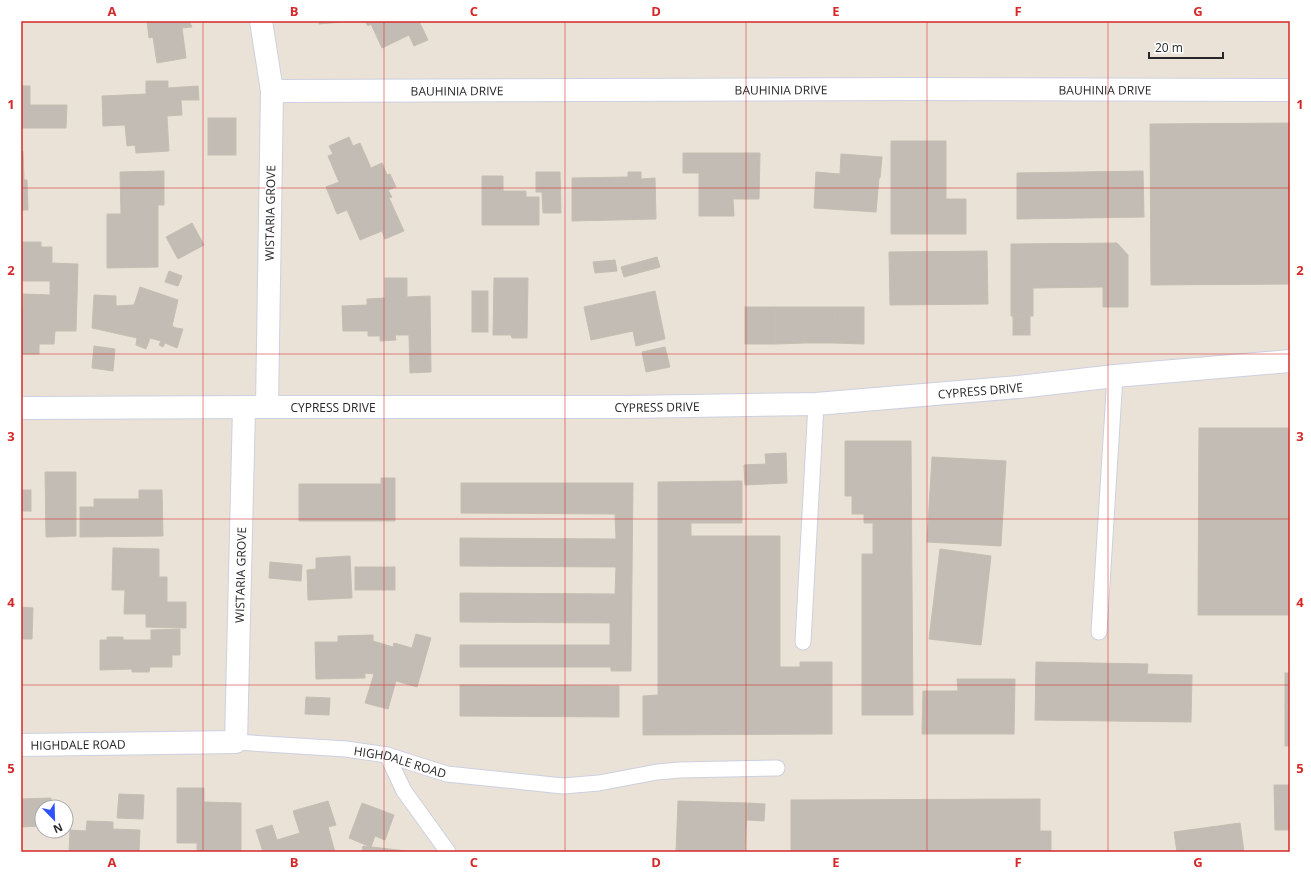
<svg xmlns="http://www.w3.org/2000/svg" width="1311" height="873" font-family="'Open Sans',sans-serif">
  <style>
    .building { fill: #c2bcb4; stroke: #c5beb1 }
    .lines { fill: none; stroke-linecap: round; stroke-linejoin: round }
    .service-casing { stroke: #cdd0e1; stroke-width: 17 }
    .minor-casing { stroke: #cdd0e1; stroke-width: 24 }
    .service { stroke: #fff; stroke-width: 15 }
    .minor { stroke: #fff; stroke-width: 22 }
    .grid { fill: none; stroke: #d62828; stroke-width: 1; stroke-opacity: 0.55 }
    .labels { text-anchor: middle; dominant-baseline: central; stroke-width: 4; stroke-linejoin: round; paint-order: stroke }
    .street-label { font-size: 12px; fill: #272727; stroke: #fff }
    .neatline { fill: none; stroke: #d62828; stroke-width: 1.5 }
    .grid-label { font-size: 13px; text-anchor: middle; font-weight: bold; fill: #d62828 }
  </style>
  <rect width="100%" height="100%" fill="#eae2d7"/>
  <g class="building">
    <path d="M147 21H189L192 27 182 28 186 58 157 63 153 37 149 38Z"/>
    <path d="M319 21H341V22L319 24Z"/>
    <path d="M365 21H419L428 40 414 46 409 35 382 48 371 24 368 26Z"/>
    <path d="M146 81H168V88L198 86 199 100H181L182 115 167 116 169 151 136 153 135 145 127 146 125 125 103 126 102 96 146 94Z"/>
    <path d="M21 86H30V105H67L66 128H21Z"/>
    <rect x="208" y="118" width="28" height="37"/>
    <path d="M1290 123V284L1151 285 1150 124Z"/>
    <path d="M349 137 353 146 360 143 371 168 382 163 387 175 390 174 396 187 388 190 392 197 389 198 404 231 385 239 382 231 360 240 347 210 337 214 326 187 339 182 328 156 333 154 329 146Z"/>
    <path d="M891 141H946V199H966V234H891Z"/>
    <path d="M21 151H23L24 180H27L28 210H21Z"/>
    <path d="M683 153H760L759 199H733L734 216H699V173H683Z"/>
    <path d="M841 154 882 157 880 178H879L876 212 814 208 816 172 840 174Z"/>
    <path d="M164 171V205H158V267L107 268V214H121L120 172Z"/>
    <path d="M1143 171 1144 217 1017 219V173Z"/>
    <path d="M536 172H560L561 213H543L542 192H536Z"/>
    <path d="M628 172H641V179L655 178 656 219 572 221V178L628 177Z"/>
    <path d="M482 176H503V191H526V197H539V225H482Z"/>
    <path d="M192 223 204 245 178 259 166 237Z"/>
    <path d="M21 242H41V247H52V263L78 264 76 331H55L54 344H39V354H21V308H23V294L50 295V281H21Z"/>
    <path d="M1117 243 1128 255V307H1103V287L1033 288V316H1011V244Z"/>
    <path d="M987 251 988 304 890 305 889 252Z"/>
    <path d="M657 257 660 267 624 277 621 267Z"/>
    <path d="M615 260 617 271 595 273 593 262Z"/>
    <path d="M169 271 182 276 178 286 165 282Z"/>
    <path d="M385 278H407V297L430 296 431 372 410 373 409 335H395L396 340 380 341V336H368V331H343L342 306 367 305V299L385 298Z"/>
    <path d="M494 278H528L527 338H512L511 335H493Z"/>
    <path d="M140 287 178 300 172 326 176 328 183 329 177 348 165 343 163 347 159 345 161 341 150 338 146 349 136 345 137 338 92 328 94 295 116 296V306L134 305Z"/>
    <rect x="472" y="291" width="16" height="41"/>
    <path d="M655 291 665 339 636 346 633 331 591 340 584 307Z"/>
    <rect x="745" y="307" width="30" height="37"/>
    <path d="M775 307H804L805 343 775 344Z"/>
    <path d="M804 307H835L834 343H805Z"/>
    <path d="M835 307H864V344L834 343Z"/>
    <rect x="1013" y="316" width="17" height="19"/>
    <path d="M94 346 115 349 113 371 92 368Z"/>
    <path d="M665 347 670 367 646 372 642 352Z"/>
    <path d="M1199 428H1290V665H1289V615H1198Z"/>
    <path d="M845 441H911L913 715H862V554H873V523H864V514H852V496H845Z"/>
    <path d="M786 453 787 483 745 485 744 465 766 464 765 454Z"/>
    <path d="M932 457 1006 461 1001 546 927 542Z"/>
    <path d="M45 472H76V536L46 537Z"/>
    <path d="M381 478H395V521H299V484H381Z"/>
    <path d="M742 481V523H691V536H780V667H800V662H832V734L643 735V696L658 695V482Z"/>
    <path d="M461 483H633L631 671H611V667H460V645H610V623L460 622V593L615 594 616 567 460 566V538L616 539 615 514 461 513Z"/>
    <rect x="21" y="490" width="10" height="21"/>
    <path d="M139 490H162L163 536 80 537V507H94V499H139Z"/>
    <path d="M113 548 159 549V577H167V602H186V628L146 627V614H124L125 590H112Z"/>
    <path d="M940 549 991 556 981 645 929 639Z"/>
    <path d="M350 556 352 598 308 600 307 570 316 569V558Z"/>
    <path d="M270 562 302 565 301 581 269 578Z"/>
    <rect x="355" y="567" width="40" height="23"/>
    <path d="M21 607 33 608 32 639H21Z"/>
    <path d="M180 629V655H172V667H150L149 672H132V669L100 670V640H107V637H123V640H151V630Z"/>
    <path d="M416 634 431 638 417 687 396 681 388 709 365 703 374 674 365 673V678L316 679 315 642H338V636L373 635V641L393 647 394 643 412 648Z"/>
    <path d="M1036 662 1148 664 1147 674 1192 675 1191 722 1035 720Z"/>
    <rect x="1285" y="673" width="5" height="32"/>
    <path d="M957 679H1015L1014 734H922L923 691H958Z"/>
    <path d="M460 685 619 686V717L460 716Z"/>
    <path d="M306 697 330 698 329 715 305 714Z"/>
    <rect x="1285" y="705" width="5" height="41"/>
    <path d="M1274 785H1290V830H1275Z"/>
    <path d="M177 788H204V802L241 803V852H197V843H177Z"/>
    <path d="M119 794 144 795 143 819 117 818Z"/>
    <path d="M51 798V807H42V826L21 827V799Z"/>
    <path d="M1040 799V831H1051V852H791V800Z"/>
    <path d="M328 801 336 825 328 827 335 852H263L256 830 272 825 277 840 300 833 293 811Z"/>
    <path d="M678 801 747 803 745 852H676Z"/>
    <path d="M362 803 394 815 385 840 375 836 371 847 349 838Z"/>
    <path d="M748 803 765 804 764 821 747 820Z"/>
    <path d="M87 821 113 822V829L140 830 139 852H69L70 830 86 831Z"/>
    <path d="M1240 823 1244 852H1177L1174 832Z"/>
    <path d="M363 846 415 852H362Z"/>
  </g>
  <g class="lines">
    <defs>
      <g id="service">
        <path d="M1099 632 1115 376"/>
        <path d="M803 642 816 404"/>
        <path id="s1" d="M236 742 346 749 387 755 447 774 563 786 599 783 657 772 680 770 777 768"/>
        <path d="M387 755 404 791 448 852"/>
      </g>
      <g id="minor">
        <path d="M261 21 272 91 267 407"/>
        <path id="s2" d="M272 91 909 89 1290 90"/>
        <path id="s3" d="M21 408 267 407H629L816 404 1019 387 1115 376 1290 361"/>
        <path id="s4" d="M21 745 236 742 244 408"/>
      </g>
    </defs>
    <use href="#service" class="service-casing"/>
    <use href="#minor" class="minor-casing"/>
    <use href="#service" class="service"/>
    <use href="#minor" class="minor"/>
  </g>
  <path class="grid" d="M203 21V852M384 21V852M565 21V852M746 21V852M927 21V852M1108 21V852M21 188H1290M21 354H1290M21 519H1290M21 685H1290"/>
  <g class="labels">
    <g class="street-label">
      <text stroke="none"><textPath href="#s2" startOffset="509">BAUHINIA DRIVE</textPath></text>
      <text stroke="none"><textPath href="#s2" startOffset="833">BAUHINIA DRIVE</textPath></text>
      <text stroke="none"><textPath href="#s2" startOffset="185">BAUHINIA DRIVE</textPath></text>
      <text transform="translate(270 213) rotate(-89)">WISTARIA GROVE</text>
      <text stroke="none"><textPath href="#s3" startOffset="960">CYPRESS DRIVE</textPath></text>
      <text stroke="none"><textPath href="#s3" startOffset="312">CYPRESS DRIVE</textPath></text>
      <text stroke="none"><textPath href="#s3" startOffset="636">CYPRESS DRIVE</textPath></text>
      <text stroke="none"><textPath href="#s4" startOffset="382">WISTARIA GROVE</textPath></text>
      <text stroke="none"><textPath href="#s4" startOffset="57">HIGHDALE ROAD</textPath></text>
      <text stroke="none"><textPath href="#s1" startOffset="166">HIGHDALE ROAD</textPath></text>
    </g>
  </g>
  <rect width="1311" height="873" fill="none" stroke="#ffffff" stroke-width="44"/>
  <g transform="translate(54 819) rotate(157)"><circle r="19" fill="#ffffff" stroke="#a9a9a9"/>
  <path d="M0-3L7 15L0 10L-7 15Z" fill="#3053ff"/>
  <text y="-6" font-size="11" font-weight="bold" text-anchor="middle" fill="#272727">N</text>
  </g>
  <path d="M1149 52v6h74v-6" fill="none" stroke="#272727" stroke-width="2"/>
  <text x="1155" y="52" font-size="12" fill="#272727" stroke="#ffffff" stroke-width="3" paint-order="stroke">20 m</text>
  <rect x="22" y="22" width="1267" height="829" class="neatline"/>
  <g class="grid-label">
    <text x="112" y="16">A</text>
    <text x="294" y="16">B</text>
    <text x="474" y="16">C</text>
    <text x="656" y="16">D</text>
    <text x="836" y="16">E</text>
    <text x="1018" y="16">F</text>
    <text x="1198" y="16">G</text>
    <text x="11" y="109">1</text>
    <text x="1300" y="109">1</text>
    <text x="11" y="275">2</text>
    <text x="1300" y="275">2</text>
    <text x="11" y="441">3</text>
    <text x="1300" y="441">3</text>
    <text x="11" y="607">4</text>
    <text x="1300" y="607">4</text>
    <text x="11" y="773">5</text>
    <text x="1300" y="773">5</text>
    <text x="112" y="867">A</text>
    <text x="294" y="867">B</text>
    <text x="474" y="867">C</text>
    <text x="656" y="867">D</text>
    <text x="836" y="867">E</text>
    <text x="1018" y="867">F</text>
    <text x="1198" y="867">G</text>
  </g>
</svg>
